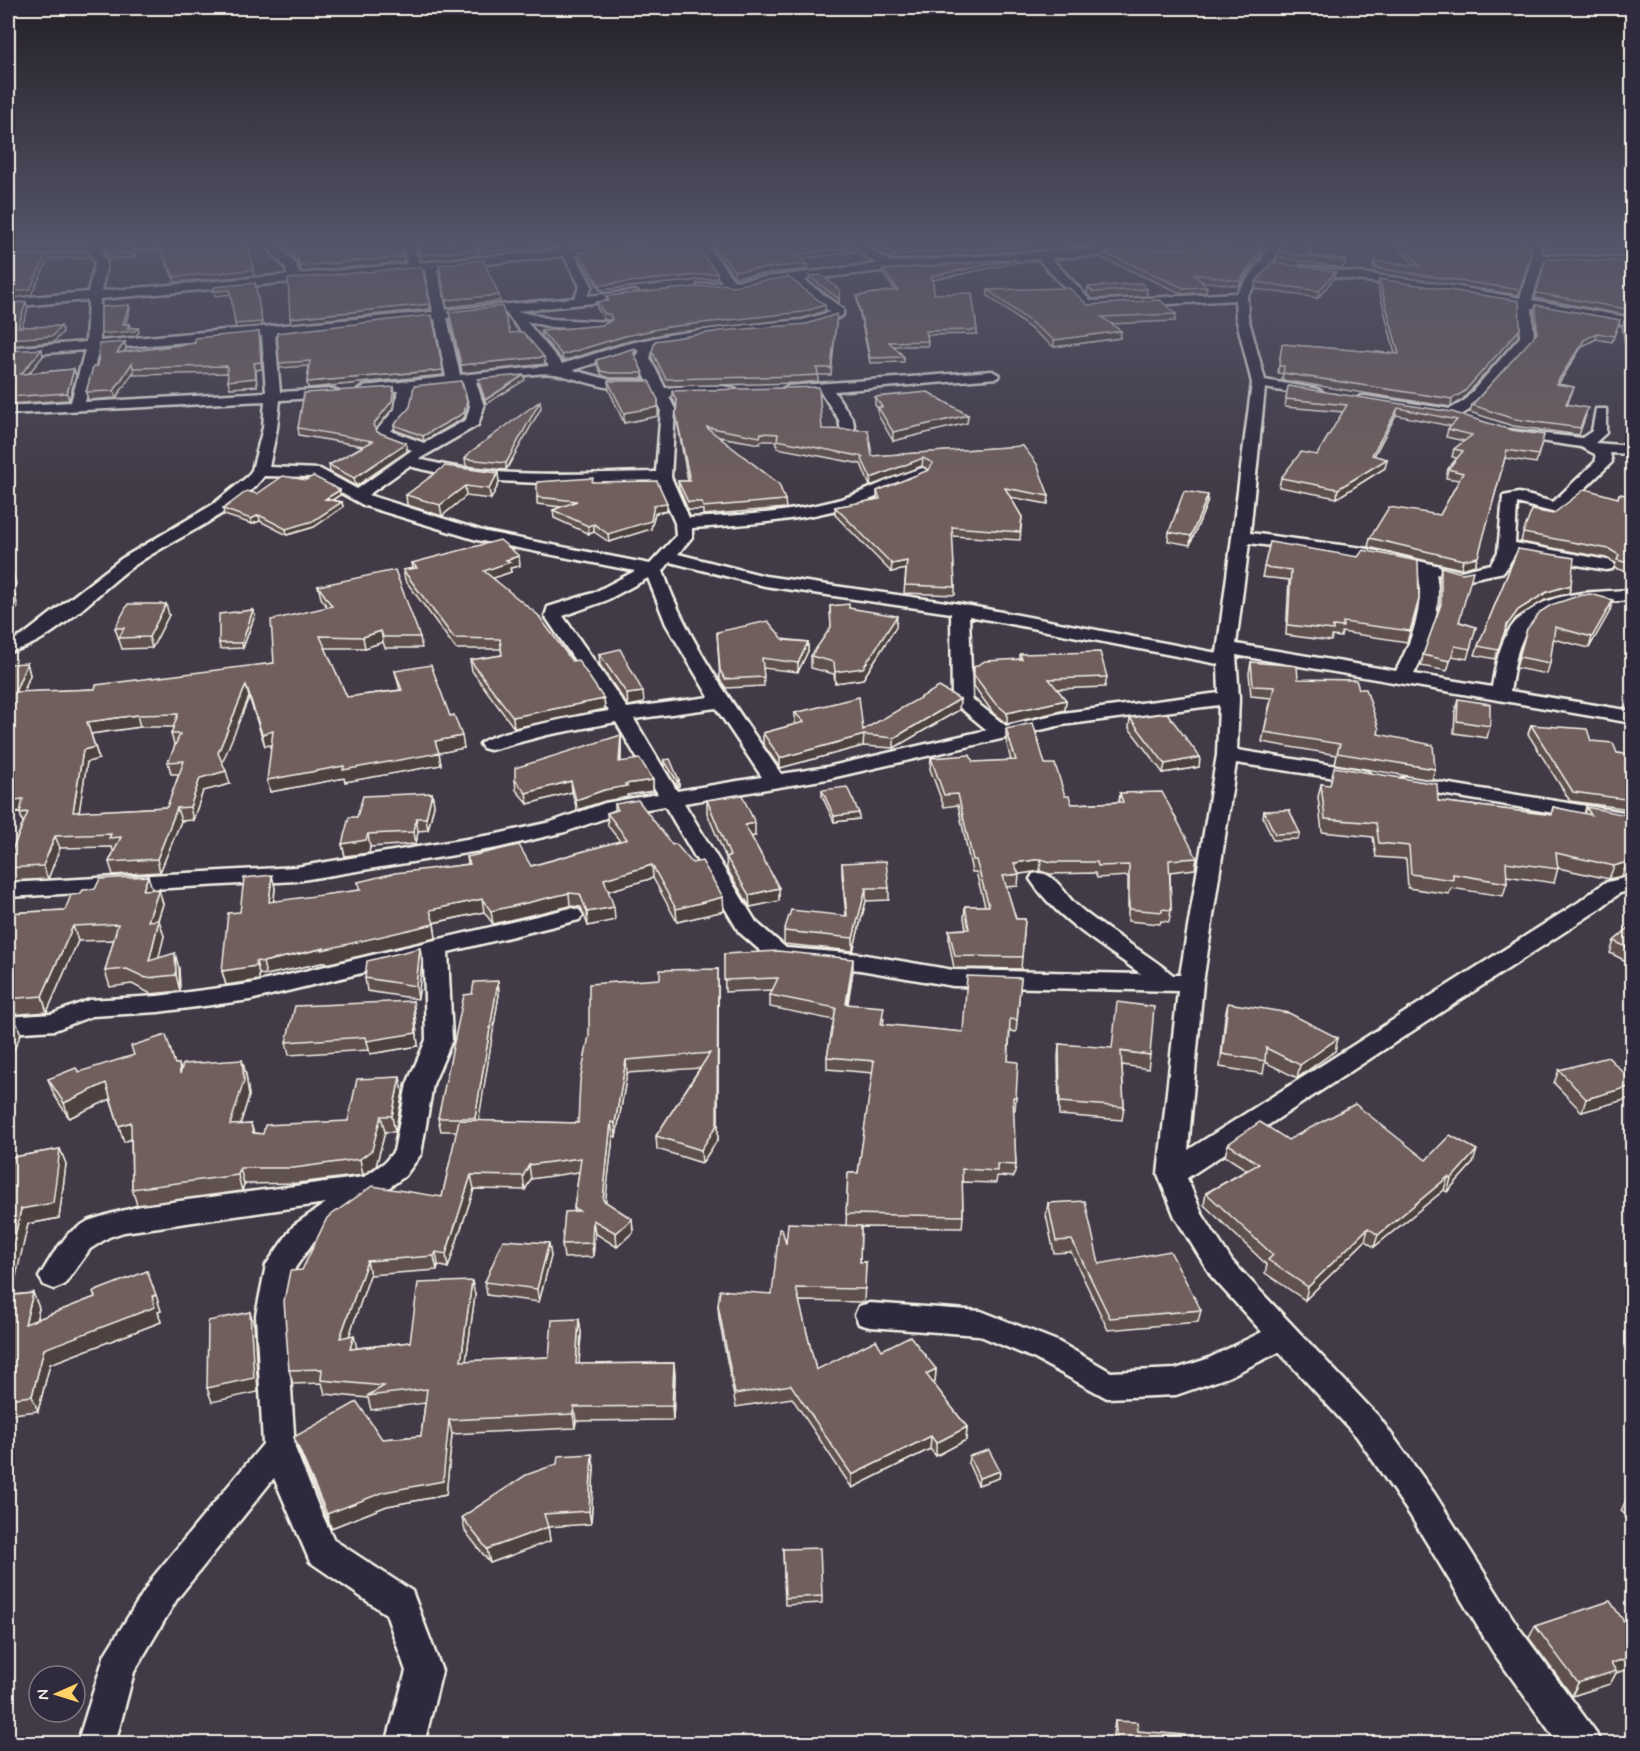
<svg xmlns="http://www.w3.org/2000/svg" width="1640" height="1751" font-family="Mynerve,sans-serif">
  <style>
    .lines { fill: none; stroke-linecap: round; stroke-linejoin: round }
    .street-casing { stroke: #f4f1e8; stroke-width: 5 }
    .street { fill: #2f2a3d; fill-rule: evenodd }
    .wall { fill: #605150; stroke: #f4f1e8; stroke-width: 1.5; fill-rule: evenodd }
    .shaded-wall { fill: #4e4241; stroke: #f4f1e8; stroke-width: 1.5 }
    .building { fill: #705e5d; stroke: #f4f1e8; stroke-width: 1.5; fill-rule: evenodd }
  </style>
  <rect width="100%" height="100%" fill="#423a47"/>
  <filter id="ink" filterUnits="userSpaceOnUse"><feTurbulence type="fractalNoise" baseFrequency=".0167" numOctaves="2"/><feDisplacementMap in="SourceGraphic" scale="12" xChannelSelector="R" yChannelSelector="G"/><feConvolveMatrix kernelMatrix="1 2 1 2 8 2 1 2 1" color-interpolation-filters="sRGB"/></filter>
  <g filter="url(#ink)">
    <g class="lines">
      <defs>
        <g id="street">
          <path d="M89 242H101V245L195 242 189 245 102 252 107 262 101 291 287 275 286 268 262 242H274L296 264 299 274 407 264 401 242H413L419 263 560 250 558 242H570L572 249 642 242H680L674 245 575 255 592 286 587 296 636 291 642 295 640 298 517 311 551 319 609 322 610 325 604 329 551 327 526 321 562 364 626 344 668 335 724 327 803 320 830 312 791 281 698 291V285L722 282 693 242H705L734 281 877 264 860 252 853 242H865L868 248 891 262 1157 244 1281 242 1273 262 1247 296 1248 317 1265 380 1317 389 1324 393 1317 397 1265 388 1250 533 1363 548 1461 571 1491 564 1498 552 1503 496 1519 493 1553 502 1596 461 1595 454 1581 447 1513 437 1508 436 1506 433 1508 430 1582 438 1592 431 1596 409H1606V433L1595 443 1632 446V454L1610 453 1612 462 1609 465 1562 511 1556 513 1517 503 1515 543 1612 561 1615 565 1612 569 1606 570 1515 554 1504 572 1460 581 1436 574C1443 610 1430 643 1414 674L1492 687C1495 670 1498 650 1507 634 1530 591 1590 592 1632 590V600C1599 603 1546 599 1526 633 1515 649 1514 672 1510 691L1632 711V723L1236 655 1239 698 1237 750 1362 770 1369 772 1372 776 1369 780 1362 782 1236 763 1203 983 1188 1150 1579 902 1604 883 1632 876V890L1620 893 1595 912 1187 1178 1202 1214 1232 1261 1379 1417 1434 1493 1519 1628 1595 1731 1601 1744H1559L1493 1652 1410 1515 1357 1437 1279 1352 1228 1377 1176 1395 1107 1398 1035 1359 978 1335 870 1327 859 1324 855 1315 859 1306 870 1303 981 1311 1057 1341 1111 1372 1176 1369 1207 1359 1262 1332 1212 1277 1175 1217 1158 1174 1178 991 953 986 860 970 771 960 739 932 665 806 617 814 565 832 497 848 296 881 8 897V883L296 867 497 834 551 822 605 803 658 794 616 722 547 735 490 750 483 748 480 744C488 732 589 714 609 711L545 616 548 607 593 593 635 571 477 540 365 506 312 477 264 476C232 518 174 537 132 567 95 594 53 644 8 652V641L22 636 121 559 212 505 247 477 252 470 263 428 265 401 8 414V406L71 402 85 350 8 356V348L86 342 88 300 8 307V299L88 292 95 262 90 253 8 259V252L89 246ZM1267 247 1261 261 1237 293 1091 301 1051 258ZM564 256 580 286 574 298 446 310 437 269ZM1038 259 1084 308 1088 309 1235 300 1236 317 1252 383 1217 653 960 604 765 576 678 554 692 537V528C745 525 799 521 851 506 878 499 901 483 928 476L931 473 923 468C894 475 869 491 841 499 792 513 739 516 689 518L671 477 675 409 669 397C682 396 737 398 742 393 730 381 682 387 665 388L650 358 654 346C683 340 712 335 742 333 775 330 813 333 843 315V309L804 280 889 270ZM425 270 433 312 100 341V299ZM506 313 549 366 460 375 447 318ZM435 319 446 377 365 386 358 390 365 394 398 391 395 409 376 431 379 437 412 450 357 489 320 469 269 467 277 428 280 400 333 397 340 393 333 389 280 392 275 335ZM262 336 266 392 85 402 99 349ZM639 349 636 358 661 409 656 472C576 473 496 480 419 459L478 425 484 406 476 382C498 380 534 371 555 374 575 377 630 400 645 384L643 381 610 380 573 370ZM463 383 470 406 466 420 424 443 391 431 409 410 413 389ZM409 466C491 488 574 483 657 482L675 523 676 536 650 564 486 532 368 495ZM1249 543 1363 558 1418 569C1425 606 1413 639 1396 671L1236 644ZM670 562 765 586 951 613 952 701 987 730 827 767 781 774C737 708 689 647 663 571ZM648 578 666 624 709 697 627 708 563 616 605 601ZM969 616 1218 664 1219 693 1062 713 1006 726 972 699ZM1219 705 1217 755 1180 975H1173C1142 949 1105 931 1075 904 1062 891 1053 869 1033 874L1030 879C1058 921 1101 944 1141 974L953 970 860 954 786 948 756 922 684 803 827 779 1062 725ZM716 708 762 777 677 791 634 719Z"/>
          <path d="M1527 242H1539L1543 255 1632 258V265L1543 262 1532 300 1632 318V326L1532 308 1534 338 1474 407 1458 417 1359 403V397L1364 396 1450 409 1464 401 1520 337 1519 306 1425 289 1305 273 1301 272V266L1425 281 1520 298 1532 258Z"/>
          <path d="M992 371 999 375 997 378 834 391 853 420 855 431 848 435 841 431 839 420 821 392 788 394 781 390 788 386Z"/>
          <path d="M1407 777 1623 812 1632 814V828L1618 824 1400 787 1397 783 1400 779Z"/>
          <path d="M571 908 579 910 583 915 579 920 448 952 452 1040 433 1084 421 1154 405 1176 314 1241 295 1268 286 1315 295 1448 318 1506 334 1540 412 1591 442 1671 424 1744H386L406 1671 386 1614 310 1562 274 1478 177 1599 134 1672 115 1744H77L105 1654 153 1577 263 1444 256 1315 266 1265 294 1225 326 1203 124 1232 109 1237 90 1249 64 1285 54 1289 44 1285 39 1277 53 1254 69 1233 88 1221 110 1214 141 1206 364 1177 385 1162 394 1151 407 1084 426 1040 424 958 250 1000 158 1012 92 1016 55 1030 8 1033V1017L52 1014 89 1000 158 996 250 984Z"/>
        </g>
      </defs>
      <use href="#street" class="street-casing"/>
      <use href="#street" class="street"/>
    </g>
    <g class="wall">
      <path d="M102 242H136L103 243Z"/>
      <path d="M285 242 404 262 301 272 298 262 286 251Z"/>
      <path d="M415 242H558L557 248 478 251V255L421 261Z"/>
      <path d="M708 242H854L857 246V251L847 252 845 243 844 253 801 259 807 264V269L734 277Z"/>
      <path d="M866 242H1040L1042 244 1041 250 892 260 870 246Z"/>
      <path d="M1060 242H1164L1074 247Z"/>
      <path d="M1298 242 1313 244 1310 256 1345 259V265L1342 268 1277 257 1278 252Z"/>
      <path d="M1394 242H1527L1531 253 1518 295 1375 273 1373 266 1374 261 1414 265Z"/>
      <path d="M1541 242H1632V258V256L1545 253Z"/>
      <path d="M159 244 254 276 175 282 160 250Z"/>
      <path d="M1264 244V249L1239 286 1201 281 1207 287 1206 292 1183 294 1102 258 1103 252Z"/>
      <path d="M137 247 138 251 133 258 108 259 104 250Z"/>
      <path d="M579 252 717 273V278L600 290 579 257Z"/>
      <path d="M1015 259V263L933 280 934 294 977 330V334L927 335 928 346H894L904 357V362L870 363 857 300V296L895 290 883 274V270Z"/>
      <path d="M1546 259 1632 262V317V316L1535 298Z"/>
      <path d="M1335 272 1334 278 1318 298 1255 289 1256 282Z"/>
      <path d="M809 276 840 290 839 303 809 281Z"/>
      <path d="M1379 279 1520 329 1518 336 1463 399 1451 407 1282 380 1283 374 1278 373 1282 344 1395 354 1378 286Z"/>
      <path d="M1088 287 1147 289V296L1092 299 1087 294Z"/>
      <path d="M988 290 1088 305 1176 314 1175 321 1111 324 1121 331 1120 338 1054 347 988 296Z"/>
      <path d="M606 296 825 311 803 318 668 333 625 342 563 361 542 337 541 331 603 325 610 320H605L597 308 596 302 607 301Z"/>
      <path d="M1536 305 1620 320 1612 342 1596 339 1582 346 1558 384 1574 387 1567 405 1586 415 1579 435 1513 426 1470 412 1472 405 1536 335 1534 311Z"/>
      <path d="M449 312 510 333 544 357 545 364 462 373Z"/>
      <path d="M837 314 831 375H818V381L799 383 666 386 652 358V351L807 324Z"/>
      <path d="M1624 321 1632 322V382L1622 327Z"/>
      <path d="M259 332 262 369 256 370 257 386 230 388 228 373 134 375V371L116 398 88 400 86 392 98 366 125 342 126 349 124 352 195 343Z"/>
      <path d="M277 333 443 375 308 388 307 382 309 366 280 368Z"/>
      <path d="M635 348V356L643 373V378H610L602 375 597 365 596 360Z"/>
      <path d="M8 351 43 356 29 373 74 369 76 376 69 400 8 404Z"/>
      <path d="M608 381 658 400V416L624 423 609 390Z"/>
      <path d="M1288 386 1511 430 1544 435 1536 463 1505 458 1475 565 1461 569 1368 547 1370 538 1440 515 1459 480 1446 478 1448 469 1457 458 1452 457 1454 449 1464 441 1446 437 1448 429 1450 426 1396 415 1374 456 1387 459 1385 468 1337 498 1279 487 1281 478 1317 455 1343 412 1285 407Z"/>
      <path d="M672 391 822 429 872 456 1023 446 1049 496 1048 504 1010 497 1022 517 1020 540 952 536 955 587V595L904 593 906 569 891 572 835 515V507L877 500V491L929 470 922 466 870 486 861 464 777 448V441H761L760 444 719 437 785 500 786 508 703 515V510H688L679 489 678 481H688L677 421V407L672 398Z"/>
      <path d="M395 393 393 408 376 430 377 432 406 443 407 451 356 486 330 472 329 465 363 446 299 435 298 428Z"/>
      <path d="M875 397 968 415 967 423 893 441 878 415V409L875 405Z"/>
      <path d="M467 401 468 406 464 418 424 441 395 430 394 425Z"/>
      <path d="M541 408 506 470 466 466 465 459Z"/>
      <path d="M498 473 499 483 491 499 466 496 442 516 407 505 406 495Z"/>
      <path d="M593 482 667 511 655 513 651 529 609 542 594 532 589 534 554 518 553 510 561 507 537 504V497Z"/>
      <path d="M257 494 340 495 332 500 342 502 343 507 314 527 287 535 260 521 252 524 224 515 223 509Z"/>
      <path d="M1619 494 1632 496V573L1614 568 1616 563 1606 558 1521 542 1523 533 1553 514 1618 498Z"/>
      <path d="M1207 503 1190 545 1168 541 1169 532Z"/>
      <path d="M1270 542 1419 599 1407 642 1342 632 1341 637 1332 636 1331 641 1286 635 1289 580 1262 577Z"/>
      <path d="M1518 549 1571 585 1569 593 1545 600 1516 618 1505 633 1495 659 1475 655 1478 646Z"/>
      <path d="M412 563 520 566 510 568 511 572 493 578 572 661 604 699 605 709 514 728 472 671 470 660 502 655 501 649H456L405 580 403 570 413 568Z"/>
      <path d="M1441 567 1460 622 1476 627 1467 659 1452 656 1447 671 1421 666 1423 655 1439 611V577Z"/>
      <path d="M318 586 420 637 422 648H385L383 642 365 648H325L347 697 400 690 395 671 450 716 464 748 439 753 441 765 345 782 344 778 270 792 271 744 265 746 249 697 222 762 230 784 203 791 193 820 181 821 160 872 113 875 109 862 114 851H113L112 847 60 848 48 879 9 881 8 878V860L23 823 20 813 8 814 27 663 30 675 24 692 95 689 274 663 327 607 321 598ZM140 727H174L171 734 175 747 168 762 171 774H179L167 807 79 812 87 762 99 759 91 734Z"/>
      <path d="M830 606 849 608 896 627 863 679 835 683 834 674 811 668V656L831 628Z"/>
      <path d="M253 610 255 615 243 648 220 649 219 643Z"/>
      <path d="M1610 611 1589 648 1553 639 1550 663 1547 674 1516 668 1527 629Z"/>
      <path d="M169 615 152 648 122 649 115 628Z"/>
      <path d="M717 632 808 642V651L798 672 763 668 764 686 726 688 720 680Z"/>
      <path d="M599 654 644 703 628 706 600 665Z"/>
      <path d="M1020 654 1107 677 1105 687 1057 689 1066 700 1065 710 1007 724 993 713 974 686V667L1020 659Z"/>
      <path d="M1251 662 1298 679 1378 734 1435 769 1432 780 1335 764 1337 755 1262 742 1271 698 1251 696 1249 673Z"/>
      <path d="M960 699 959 710 894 748 863 746 780 768 763 744V733L796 724 795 723V713L863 730Z"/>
      <path d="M1458 699 1490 726 1487 738 1454 733 1455 711Z"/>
      <path d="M1130 718 1200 757 1199 767 1163 773 1129 728Z"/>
      <path d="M1531 725 1591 741 1617 753 1632 755V804L1630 809 1570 801 1528 734Z"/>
      <path d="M1006 729 1045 764 1065 796 1072 804 1119 802 1120 793 1197 858 1195 869 1170 872 1171 910 1169 922 1161 921 1160 924 1128 921V876L1097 878 1095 873 1050 874 1040 871 1019 874 1018 886 1006 887 1016 919H1025L1021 969 954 968 949 942V930L966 929 964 918 965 906H985L976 872H972L958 805 944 807 930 769 931 758 973 762 1011 761 1006 740Z"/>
      <path d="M621 735V762L653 780V791L627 795 628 797 605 801 577 810 572 792 528 804 516 790 515 780Z"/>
      <path d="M664 760 679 780V786L677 787 664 766Z"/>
      <path d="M1321 784 1438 801 1551 815 1553 807 1584 814 1586 807 1627 862 1622 876 1609 879 1558 868 1554 883 1506 876 1507 883 1503 896 1451 888 1449 894 1408 888 1406 859 1376 857 1373 837 1322 832 1318 797Z"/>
      <path d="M822 790 859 819 834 822 822 796Z"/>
      <path d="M432 793 434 805 428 830 418 831 416 844 370 847 369 853 345 856 342 844 357 817Z"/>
      <path d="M707 800 755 836H751L779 888V901L750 907 727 869 726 858 707 813Z"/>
      <path d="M615 804 672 845 724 911 677 922 653 878 608 891 615 920 588 926 581 907 570 906 493 924 484 912 434 923 436 938 326 964V962L266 975 259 974V980L226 985 222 971 240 912 275 888 274 902 360 890 358 882 468 864 467 857 531 866 620 841 608 826 607 813 615 810Z"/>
      <path d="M1264 811 1300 833 1298 839 1273 840 1263 817Z"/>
      <path d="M842 863 889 888V900L866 901 853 951 784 944V931L846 916 842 875Z"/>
      <path d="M152 890 163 904 158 920 164 936 158 958 179 968 180 991 151 994 132 984 110 987 105 971 114 940 78 941 47 1012 8 1015V913L65 910Z"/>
      <path d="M1632 925V964L1610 953 1614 941Z"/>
      <path d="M724 954 853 971 848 1004 884 1019 883 1025 963 1032 1021 978 1016 1032 1010 1031 1008 1061 1016 1097 1015 1110H1013L1016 1165 1014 1177 997 1176 996 1183 962 1182 963 1216 962 1228 861 1227 860 1262H866L864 1302 799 1301 816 1370 882 1350 936 1369 935 1382 933 1383 967 1427 966 1440 936 1456 930 1449 852 1488 792 1398 736 1407 719 1319 718 1305 772 1294 786 1244 846 1226 848 1173H858L873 1073 827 1069V1057L834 1020 770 1007V995L772 990 725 992Z"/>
      <path d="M422 961 418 999 367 991 365 978Z"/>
      <path d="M718 969V1139L702 1163 657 1149 656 1136 700 1068 627 1073 616 1137 613 1136 605 1202 632 1219 633 1232 617 1247 595 1233 593 1257 564 1258 562 1244 574 1211V1208L579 1172 531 1179 525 1190 474 1189 448 1268 438 1265 437 1270 370 1275 349 1336 357 1348 410 1342 475 1295 466 1361 549 1357 579 1319 581 1333 579 1364 674 1363 675 1377 673 1420 576 1421 575 1428 452 1434 446 1495 387 1506 331 1528 299 1451 294 1437 382 1439 421 1436 425 1403 371 1410 368 1398 325 1394 322 1383 293 1384 289 1370 302 1270 442 1197 457 1131H441L438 1118 472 994 498 981 499 994 478 1121 578 1123 660 979Z"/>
      <path d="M413 1001 415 1014 418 1046 370 1054 369 1050 289 1055 286 1042Z"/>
      <path d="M1228 1003 1335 1051 1297 1078 1265 1062 1263 1074 1220 1067 1225 1016Z"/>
      <path d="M1059 1044 1150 1055 1148 1069 1122 1065 1124 1107 1122 1120 1059 1115 1058 1057Z"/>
      <path d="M242 1060 246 1075 249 1096 240 1125 251 1124 254 1133 263 1134 348 1121 403 1092 395 1132H385L376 1166 363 1175 298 1183 244 1184 242 1191 137 1205 132 1189 131 1139 124 1142 110 1099 69 1118 54 1095 48 1079 79 1072 179 1064 181 1070Z"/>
      <path d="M1559 1070 1631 1098 1582 1112 1554 1083Z"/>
      <path d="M1288 1140 1426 1160 1473 1163 1447 1192 1444 1190 1374 1247 1365 1241 1305 1300 1265 1273 1267 1265 1204 1205 1206 1193 1247 1170 1225 1156 1228 1144Z"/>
      <path d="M60 1149 66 1164 59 1218 28 1224 11 1295 33 1293 39 1308 37 1320 95 1297 147 1271 161 1311 158 1312 161 1322 50 1364 38 1411 12 1414 8 1427V1158Z"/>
      <path d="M1048 1203 1099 1264 1201 1310 1198 1322 1108 1330 1071 1252 1054 1253 1046 1215Z"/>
      <path d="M551 1256 539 1302 487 1295 485 1282Z"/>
      <path d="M592 1454 594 1467 591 1524 548 1527 550 1541 490 1563 465 1531 462 1517Z"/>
      <path d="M969 1456 1000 1471 999 1478 978 1485 968 1463Z"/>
      <path d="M1632 1491V1520L1621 1511 1627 1498Z"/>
      <path d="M783 1549 822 1596V1603L785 1605Z"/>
      <path d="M1535 1626 1616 1673 1610 1684 1572 1696 1529 1638Z"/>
      <path d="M1115 1721 1138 1731 1186 1743H1113V1734Z"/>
    </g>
    <g class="shaded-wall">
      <path d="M45 242H88L87 244 8 250V245Z"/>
      <path d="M248 242 254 276 175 282 174 277Z"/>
      <path d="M573 242H623L574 247Z"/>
      <path d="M845 242 844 253 796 260V255Z"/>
      <path d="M1074 242H1157L1074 247Z"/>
      <path d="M1042 244 1041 250 892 260V255Z"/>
      <path d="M1264 244V249L1239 286 1240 281Z"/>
      <path d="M857 246V251L847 252V247Z"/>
      <path d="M137 247 138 251 133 258 132 253Z"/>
      <path d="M478 250V255L421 261 420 255Z"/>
      <path d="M88 251 90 257 49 259 31 295 8 299V293L47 254Z"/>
      <path d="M403 257 404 262 301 272 300 266Z"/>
      <path d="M1015 259V263L932 280V276Z"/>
      <path d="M807 264V269L734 277V271Z"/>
      <path d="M1335 272 1334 278 1318 298 1319 291Z"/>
      <path d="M717 273V278L600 290 599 285Z"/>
      <path d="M255 283 262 326 236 328 235 324Z"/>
      <path d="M230 290 231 294 215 296 214 291Z"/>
      <path d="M499 295 500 301 447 307 446 300Z"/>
      <path d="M26 302 28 308 20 333 18 327Z"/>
      <path d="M430 304V309L291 323 290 318Z"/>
      <path d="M129 305 130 309 124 329 123 324Z"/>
      <path d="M825 305V311L803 318 668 333 625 342 563 361 562 355 625 336 667 327Z"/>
      <path d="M129 324 131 328H138L139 332 136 336 102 339 101 334 127 328Z"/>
      <path d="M61 326 63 332 54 342 8 346V349V339Z"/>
      <path d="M1520 329 1518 336 1463 399 1451 407 1452 399Z"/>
      <path d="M1121 331 1120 338 1054 347V340Z"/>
      <path d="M259 332 260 338 262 369 261 362Z"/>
      <path d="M1597 333 1596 339 1582 346 1554 391 1556 384 1584 340Z"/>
      <path d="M125 342 126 349 118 360 117 353Z"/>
      <path d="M42 349 43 356 23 380 21 374Z"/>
      <path d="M544 357 545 364 462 373 461 365Z"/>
      <path d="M132 363 134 371 116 398 114 391Z"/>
      <path d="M254 363 257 386 230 388 228 381Z"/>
      <path d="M74 369 76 376 69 400 67 393Z"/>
      <path d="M443 370V375L308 388 307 382Z"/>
      <path d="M524 375 525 380 486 404 485 400Z"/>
      <path d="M394 387 395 393 393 408 374 432 373 425Z"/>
      <path d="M658 400V416L624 423V413Z"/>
      <path d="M467 401 468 406 464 418 424 441 423 436Z"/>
      <path d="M540 401 541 408 506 470V463Z"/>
      <path d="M1398 408 1396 415 1370 463 1372 455Z"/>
      <path d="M968 415 967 423 893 441V432Z"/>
      <path d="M406 443 407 451 356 486 354 478Z"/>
      <path d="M1507 450 1475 565 1461 569 1463 560Z"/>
      <path d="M923 458 922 466 870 486 871 478Z"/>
      <path d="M1387 459 1385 468 1337 498 1338 489Z"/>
      <path d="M498 473 499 483 491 499 489 489Z"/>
      <path d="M465 486 466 496 442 516 440 505Z"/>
      <path d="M340 490V495L326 504 325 499Z"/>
      <path d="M1208 495 1207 503 1190 545 1191 536Z"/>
      <path d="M342 502 343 507 314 527 287 535 286 529Z"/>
      <path d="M667 503V511L655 513 651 529 609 542 608 534 654 505Z"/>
      <path d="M259 515 260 521 252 524 251 519Z"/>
      <path d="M594 524V532L589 534 588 526Z"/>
      <path d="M519 556 520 566 510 568 511 572 485 581 484 571 506 560Z"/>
      <path d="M907 561 906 569 891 572 892 564Z"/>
      <path d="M11 567 16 584 8 595V571Z"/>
      <path d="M1571 585 1569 593 1545 600 1516 618 1505 633 1495 659 1507 625 1518 610 1547 592Z"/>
      <path d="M15 596 18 607 8 623V606Z"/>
      <path d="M1613 600 1610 611 1589 648 1592 637Z"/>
      <path d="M166 604 169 615 152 648 149 637Z"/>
      <path d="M253 610 255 615 243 648 242 643Z"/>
      <path d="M897 616 896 627 863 679 835 683V672Z"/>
      <path d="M381 631 383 642 365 648 363 637Z"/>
      <path d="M808 642V651L798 672V663Z"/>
      <path d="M27 663 30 675 19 704 15 692Z"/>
      <path d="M246 685 249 697 221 766 218 753Z"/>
      <path d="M643 692 644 703 628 706 627 694Z"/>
      <path d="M604 699 605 709 514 728 513 717Z"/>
      <path d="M960 699 959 710 894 748V738Z"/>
      <path d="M1066 700 1065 710 1007 724V713Z"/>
      <path d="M137 715 140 727 90 734 87 722Z"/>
      <path d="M273 731 276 744 265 746 262 734Z"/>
      <path d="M621 735V746L620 773 619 762Z"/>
      <path d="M864 735 863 746 780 768V758Z"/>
      <path d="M462 736 464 748 439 753 441 765 345 782 344 778 270 792 267 780 435 741Z"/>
      <path d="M95 747 99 759 87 762 77 825 73 812 83 750Z"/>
      <path d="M1200 757 1199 767 1163 773 1165 764Z"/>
      <path d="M226 771 230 784 203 791 193 820 190 807 200 778Z"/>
      <path d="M653 780V791L627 795 628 797 605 801 577 810 576 800 604 790 625 784Z"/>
      <path d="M679 780V786L677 787V781Z"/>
      <path d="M571 781 572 792 528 804 526 793Z"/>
      <path d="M432 793 434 805 428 830 426 818Z"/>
      <path d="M23 799 27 811 8 814V801Z"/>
      <path d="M177 808 181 821 160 872 157 859Z"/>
      <path d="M28 812 24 826 20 813Z"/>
      <path d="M859 813V819L834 822V816Z"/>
      <path d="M416 818 418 831 416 844 414 832Z"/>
      <path d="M755 823V836L745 837V825Z"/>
      <path d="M368 834 370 847 369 853 345 856 342 844Z"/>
      <path d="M55 836 60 848 48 879 43 866Z"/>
      <path d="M1041 859 1040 871 1013 875 1014 863Z"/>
      <path d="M1627 862 1622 876 1609 879 1614 866Z"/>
      <path d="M652 865 653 878 605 892 604 879Z"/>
      <path d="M272 875 275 888 272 915 269 902Z"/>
      <path d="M148 876 153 891 143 890Z"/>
      <path d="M779 888V901L750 907 749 895Z"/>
      <path d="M866 888V901L853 951V938Z"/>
      <path d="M159 889 163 904 152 937 148 921Z"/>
      <path d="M569 893 570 906 493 924 491 911Z"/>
      <path d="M723 897 724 911 677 922 676 909Z"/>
      <path d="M482 899 484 912 432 923 430 910Z"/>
      <path d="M614 907 615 920 588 926 587 912Z"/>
      <path d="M159 920 164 936 154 977 149 961Z"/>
      <path d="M434 924 436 938 326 964V962L266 975 263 962Z"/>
      <path d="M73 926 78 941 47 1012 42 996Z"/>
      <path d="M420 948 422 961 418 999 416 986Z"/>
      <path d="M175 953 179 968 180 991 176 975Z"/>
      <path d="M853 959V971L845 1016 846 1004Z"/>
      <path d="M256 961 259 974V980L226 985 222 971Z"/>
      <path d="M718 969V1139L702 1163 701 1150Z"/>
      <path d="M498 981 499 994 477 1131 475 1118Z"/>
      <path d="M413 1001 415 1014 418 1046 370 1054 367 1041Z"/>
      <path d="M15 1019 21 1034 8 1063V1035Z"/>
      <path d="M1338 1038 1335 1051 1297 1078 1300 1065Z"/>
      <path d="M242 1060 246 1075 249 1096 235 1141 230 1125Z"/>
      <path d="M626 1060 627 1073 616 1137 615 1123Z"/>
      <path d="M400 1077 403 1092 395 1132 392 1116Z"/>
      <path d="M106 1083 111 1099 69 1118 64 1103Z"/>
      <path d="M1632 1086V1094L1631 1098 1582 1112 1586 1099Z"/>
      <path d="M381 1116 385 1132 376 1166 363 1175 360 1159Z"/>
      <path d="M131 1122 136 1137 124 1142 119 1126Z"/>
      <path d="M611 1122 613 1136 604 1214 603 1200Z"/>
      <path d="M60 1149 66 1164 59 1218 28 1224 8 1312V1268L21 1209Z"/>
      <path d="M1477 1150 1473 1163 1447 1192 1451 1179Z"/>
      <path d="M529 1165 531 1179 525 1190 523 1176Z"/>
      <path d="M240 1168 244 1184 242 1191 238 1175Z"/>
      <path d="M471 1175 474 1189 448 1268 446 1254Z"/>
      <path d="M1448 1177 1444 1190 1374 1247 1378 1235Z"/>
      <path d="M632 1219 633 1232 617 1247 616 1233Z"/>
      <path d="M593 1220 595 1233 593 1257 592 1243Z"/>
      <path d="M1368 1228 1365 1241 1305 1300 1308 1287Z"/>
      <path d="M549 1243 551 1256 539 1302 537 1289Z"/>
      <path d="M436 1252 438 1265 437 1270 434 1256Z"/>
      <path d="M367 1261 370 1275 344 1351 340 1338Z"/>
      <path d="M472 1281 475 1295 464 1375 461 1361Z"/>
      <path d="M33 1293 39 1308 32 1339 25 1324Z"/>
      <path d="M156 1295 161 1311 158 1312 161 1322 50 1364 38 1411 32 1396 44 1349Z"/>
      <path d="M250 1312 254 1325 258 1392 212 1402 207 1388Z"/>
      <path d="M579 1319 581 1333 578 1378 576 1364Z"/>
      <path d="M354 1335 357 1349H350Z"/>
      <path d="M674 1363 675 1377 673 1420 672 1406Z"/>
      <path d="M936 1369 935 1382 925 1387 926 1374Z"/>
      <path d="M8 1405 12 1414 8 1427Z"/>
      <path d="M574 1407 576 1421 575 1428 573 1414Z"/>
      <path d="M449 1420 452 1434 446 1495 387 1506 331 1528 327 1514Z"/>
      <path d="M967 1427 966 1440 936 1456V1443Z"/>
      <path d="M931 1436 930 1449 852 1488V1475Z"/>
      <path d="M592 1454 594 1467 591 1524 589 1511Z"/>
      <path d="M1000 1471 999 1478 978 1485 979 1478Z"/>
      <path d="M548 1527 550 1541 490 1563 487 1549Z"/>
      <path d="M1632 1657V1668L1616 1673 1610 1684 1572 1696 1578 1683 1611 1663Z"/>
    </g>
    <g class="building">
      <path d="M8 242H45L8 245Z"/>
      <path d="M188 242H248L253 270 174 277 159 244Z"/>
      <path d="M285 242H399L403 257 300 266 297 257 285 246Z"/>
      <path d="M416 242H557V243L476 246 478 250 420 255Z"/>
      <path d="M674 242H693L717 273 599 285 579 252Z"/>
      <path d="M711 242H845L844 248 796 255 807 264 734 271Z"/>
      <path d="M846 242H854L857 246 847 247Z"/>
      <path d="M870 242H1040L1042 244 892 255Z"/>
      <path d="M1282 242H1298L1313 244 1308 256 1345 259 1343 262 1278 252Z"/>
      <path d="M1399 242H1527L1531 253 1520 290 1376 268 1374 261 1420 266Z"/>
      <path d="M1544 242H1632V251L1546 248Z"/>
      <path d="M1264 244 1240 281 1194 274 1207 287 1184 288 1103 252Z"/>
      <path d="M137 247 132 253 107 254 104 250Z"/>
      <path d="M88 251 47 254 30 289 8 293V256Z"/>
      <path d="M1015 259 932 276 934 294 972 293 977 330 926 331 928 341 889 342 904 357 870 358 857 296 898 290 883 270Z"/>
      <path d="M1546 259 1632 262V310L1536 293Z"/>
      <path d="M483 260 499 295 446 300 439 265Z"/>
      <path d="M1272 262 1335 272 1319 291 1256 282Z"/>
      <path d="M422 267 430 304 290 318 288 279Z"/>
      <path d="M821 275 840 290 839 299 809 276Z"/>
      <path d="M788 277 825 305 803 312 667 327 625 336 562 355 541 331 603 325 612 320 610 314H605L596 302 609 301 606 296 726 284 731 286Z"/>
      <path d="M1379 279 1519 301 1520 329 1464 392 1452 399 1283 373 1284 366H1279L1282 344 1399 354Z"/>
      <path d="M255 283 262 322 235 324 230 290 214 291V287Z"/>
      <path d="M1141 283 1147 289 1093 292 1088 287Z"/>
      <path d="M1069 288 1088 305 1160 300 1176 314 1102 317 1121 331 1054 340 988 290Z"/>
      <path d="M26 302 18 327 61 326 53 336 8 339V303Z"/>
      <path d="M129 305 123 324H129L127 328H138L135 331 101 334V307Z"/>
      <path d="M1536 305 1620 320 1614 336 1597 333 1584 340 1556 384 1574 387 1566 404 1588 408 1580 428 1514 419 1472 405 1537 333Z"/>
      <path d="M502 306 510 333 523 332 544 357 461 365 449 312Z"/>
      <path d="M837 314 831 368H817L818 375 799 376 666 379 652 351 655 341 720 331 807 324Z"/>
      <path d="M432 315 443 370 307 382 310 361 279 363 277 333Z"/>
      <path d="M1624 321 1632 322V368Z"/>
      <path d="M259 332 261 362 254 363 256 378 228 381 227 366 133 368 132 363 114 391 86 392 93 367 98 366 99 344 125 342 117 353 195 343V338Z"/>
      <path d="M635 348 634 354 643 373H610L601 371 596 360Z"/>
      <path d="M42 349 21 374 74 369 67 393 8 397V351Z"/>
      <path d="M524 375 485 400 478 379Z"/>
      <path d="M461 381 467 401 464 413 423 436 394 425 410 407 414 386Z"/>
      <path d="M608 381H649L658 400V407L624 413Z"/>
      <path d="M1288 386 1452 412 1511 430 1544 435 1538 455 1507 450 1478 557 1463 560 1370 538 1389 507 1440 515 1463 473 1448 469 1463 451 1454 449 1472 435 1448 429 1457 420 1398 408 1372 455 1387 459 1338 489 1281 478 1301 452 1317 455 1347 405 1286 399Z"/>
      <path d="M394 387 392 401 373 425 377 432 406 443 354 478 329 465 373 441 298 428 304 393Z"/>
      <path d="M819 387 822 429 868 430 872 456 1023 446 1037 464 1049 496 1005 488 1022 517 1020 532 952 527 955 587 905 585 907 561 892 564 835 507 880 499 877 491 929 470 933 463 923 458 871 478 861 457H864L777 440 778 434 761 433 760 437 706 427 779 484 785 500 703 507 702 502H688L678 481H690L676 414 677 402 672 391Z"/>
      <path d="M928 392 968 415 893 432 878 407H882L875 397Z"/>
      <path d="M540 401 506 463 465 459 469 453Z"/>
      <path d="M445 466 498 473 489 489 465 486 440 505 406 495Z"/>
      <path d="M283 476 306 480 313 476 340 490 325 499 342 502 313 521 286 529 259 515 251 519 223 509 247 491 257 494Z"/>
      <path d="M593 478 592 482 657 481 667 503 654 505 651 521 608 534 594 524 588 526 553 510 577 501 537 497V482Z"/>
      <path d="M1585 489 1618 498 1619 494 1632 496V564L1617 560 1619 555 1609 549 1523 533 1532 510 1553 514Z"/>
      <path d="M1184 491 1208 495 1191 536 1169 532Z"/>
      <path d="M500 540 519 556 506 560 510 562 484 571 538 615 572 661 578 660 604 699 513 717 470 660 502 655 500 639 454 638 403 570 417 568 412 563Z"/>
      <path d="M1270 542 1358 557 1363 550 1418 561 1419 599 1410 631 1343 622V627L1333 626V630L1288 625 1291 570 1264 567Z"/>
      <path d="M1518 549 1574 558 1571 585 1547 592 1518 610 1507 625 1498 650 1478 646Z"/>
      <path d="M1441 567 1462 573 1473 571 1459 622 1476 627 1470 649 1455 646 1450 661 1423 655 1441 604Z"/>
      <path d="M395 570 420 637H383L381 631 363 637 320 636 347 697 402 690 395 671 431 665 450 716 454 715 462 736 435 741 439 753 343 770 344 766 267 780 273 731 262 734 246 685 218 753 226 771 200 778 190 807 177 808 157 859 109 862 121 837 109 838 111 834 55 836 43 866 8 868V860L28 812 20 813 23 799 8 801V664L27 663 15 692 95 689 96 685 274 663 271 620 332 606 318 586ZM178 714 171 734H180L168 762 184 761 167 807 73 812 83 750 95 747 87 722 137 715Z"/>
      <path d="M8 572H12L8 579Z"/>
      <path d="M1590 594 1613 600 1592 637 1555 627 1550 663 1519 657 1527 629 1540 612 1551 605 1578 596Z"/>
      <path d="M8 596H15L8 606Z"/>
      <path d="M128 604H166L149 637 119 638 124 628H115Z"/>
      <path d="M849 604V608L897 616 863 668 835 672 834 662 811 656 831 627 830 606Z"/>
      <path d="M253 610 242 643H219V614Z"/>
      <path d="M768 621 784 640 808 642 798 663 762 658 764 677 725 679 720 670 717 632Z"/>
      <path d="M620 649 643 692 627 694 599 654Z"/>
      <path d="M1100 652 1107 677 1049 679 1066 700 1007 713 994 702 974 675V667L985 661 1022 659 1020 654Z"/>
      <path d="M1251 662 1297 666 1298 679 1356 680 1359 689H1366L1379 729 1378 734 1433 745 1435 769 1337 753 1340 744 1264 732 1274 687 1253 686Z"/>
      <path d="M939 687 960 699 894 738 864 735 780 758 763 733 804 722 795 713 859 697 863 730Z"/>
      <path d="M1458 699 1490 704V726L1457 721Z"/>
      <path d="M1167 713 1200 757 1165 764 1130 718Z"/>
      <path d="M1033 723 1045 764H1055L1065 796H1069L1072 804 1123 802 1120 793 1162 792 1197 858 1169 860 1171 910 1162 909V912L1129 909V865L1098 866 1097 862H1051L1041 859 1014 863 1019 874 1003 876 1016 919H1025L1022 957 955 956 949 930 969 929 965 906H989L976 860H973L958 794 944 795 931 758 970 755 973 762 1016 760 1006 729Z"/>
      <path d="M1531 725 1587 729 1591 741 1613 743 1617 753 1632 755V800L1573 792Z"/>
      <path d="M621 735 619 762 640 759 653 780 625 784 627 786 604 790 576 800 571 781 526 793 515 780V768Z"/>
      <path d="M670 759 679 780 677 781 664 760Z"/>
      <path d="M1334 767 1437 784 1438 801 1552 815 1553 807 1591 815 1586 807 1632 816 1627 862 1614 866 1556 853 1558 869 1506 862 1507 883 1453 874V880L1411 874 1409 846 1379 843 1376 823 1325 819 1321 784 1330 785Z"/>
      <path d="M847 787 859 813 834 816 822 790Z"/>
      <path d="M432 793 426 818H416L414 832 368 834 366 840 342 844 349 817H357L363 796Z"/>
      <path d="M742 795 755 823 745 825 779 888 749 895 726 857 730 856 707 800Z"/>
      <path d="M638 800 672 845 676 844 692 863 702 861 723 897 676 909 652 865 604 879 614 907 587 912 580 894 569 893 491 911 482 899 430 910 434 924 323 950 324 948 263 962 256 961V966L222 971 228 913 240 912 244 878 272 875 269 902 361 890 358 882 395 873 470 864 467 857 519 845 531 866 627 839 607 813 618 810 615 804Z"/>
      <path d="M1289 810 1300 833 1275 834 1264 811Z"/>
      <path d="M886 861 889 888H866L853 938 784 931 791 910 847 916 842 863Z"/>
      <path d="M148 876 143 890 159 889 148 921 159 920 149 961 175 953 176 975 146 978 127 969 105 971 118 924 73 926 42 996 8 999V913L65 910 71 895 80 894 83 890 95 889 100 879Z"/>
      <path d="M1632 925V950L1614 941Z"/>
      <path d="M420 948 416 986 365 978 367 961Z"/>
      <path d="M778 951 853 959 846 1004 884 1007 881 1024 963 1032 967 976 1021 978 1017 1020 1010 1019 1008 1061 1018 1062 1016 1097H1013L1016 1165 997 1164V1171L962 1169 963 1216 846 1214 848 1173H858L874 1061 827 1057 836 1008 770 995 778 978 724 980V954Z"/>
      <path d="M718 969 717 1125 701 1150 656 1136 710 1053 626 1060 615 1123 611 1122 603 1200 632 1219 616 1233 593 1220 592 1243 562 1244 565 1212 579 1211 574 1208 581 1158 529 1165 523 1176 471 1175 446 1254 436 1252 434 1256 367 1261 340 1338 354 1335 350 1349 410 1342 418 1283 472 1281 461 1361 549 1357 552 1320 579 1319 576 1364 674 1363 672 1406 574 1407 573 1414 449 1420 443 1481 384 1492 327 1514 294 1437 357 1402 382 1439 421 1436 427 1389 367 1396 384 1386 321 1380 322 1369 289 1370 284 1301 290 1271 302 1270 327 1218 372 1186 442 1197 459 1120 578 1123 580 1081 589 1036V984L660 979V970Z"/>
      <path d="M498 981 475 1118H438L464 995 472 994 474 982Z"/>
      <path d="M413 1001 416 1033 367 1041 366 1037 286 1042 295 1006Z"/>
      <path d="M1117 1002 1154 1007 1150 1055 1121 1051 1124 1107 1060 1102 1059 1044 1112 1048Z"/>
      <path d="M1228 1003 1289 1013 1338 1038 1300 1065 1266 1048 1265 1061 1222 1054Z"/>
      <path d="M8 1019H15L8 1035Z"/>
      <path d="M166 1035 175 1064H179L180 1074 183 1064 242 1060 244 1081 230 1125 251 1124 253 1133 263 1134 265 1125 348 1121 357 1079 400 1077 392 1116H381L372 1150 360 1159 294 1168H240L238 1175 132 1189 131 1122 119 1126 106 1083 64 1103 48 1079 76 1068 79 1072 134 1055 131 1046Z"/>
      <path d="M1608 1057 1632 1081V1086L1586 1099 1559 1070Z"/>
      <path d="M1355 1104 1426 1160 1450 1135 1477 1150 1451 1179 1448 1177 1378 1235 1368 1228 1308 1287 1268 1260 1273 1255 1206 1193 1259 1164 1228 1144 1260 1122 1288 1140Z"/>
      <path d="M60 1149 53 1203 21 1209 8 1268V1158Z"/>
      <path d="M1085 1201 1099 1264 1170 1251 1201 1310 1110 1318 1072 1240 1056 1241 1048 1203Z"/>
      <path d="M788 1223 861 1226 860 1262H866L865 1289 796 1288 816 1370 876 1340 882 1350 910 1336 936 1369 926 1374 967 1427 936 1443 931 1436 852 1475 791 1385 735 1394 718 1305 720 1290 772 1294 779 1229H782L786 1244Z"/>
      <path d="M503 1240 549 1243 537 1289 485 1282Z"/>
      <path d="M147 1271 156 1295 152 1296 155 1307 44 1349 32 1396 8 1399V1296L33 1293 25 1324 95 1297 93 1292Z"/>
      <path d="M250 1312 254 1378 207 1388 208 1321Z"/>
      <path d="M989 1450 1000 1471 979 1478 969 1456Z"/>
      <path d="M592 1454 589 1511 544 1514 548 1527 487 1549 462 1517 526 1475 557 1464 558 1456Z"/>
      <path d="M1632 1491V1502L1627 1498Z"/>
      <path d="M820 1548 822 1596 785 1598 783 1549Z"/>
      <path d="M1610 1601 1627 1626 1632 1618V1657L1611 1663 1616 1671 1578 1683 1535 1626Z"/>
      <path d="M1115 1721 1137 1722 1138 1731 1185 1735 1186 1743H1117Z"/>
    </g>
  </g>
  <linearGradient id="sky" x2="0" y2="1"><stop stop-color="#242027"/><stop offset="0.5" stop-color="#545569"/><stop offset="1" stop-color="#545569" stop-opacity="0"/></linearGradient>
  <rect width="1640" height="487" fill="url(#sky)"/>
  <rect width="1640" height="1751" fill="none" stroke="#2f2a3d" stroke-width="30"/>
  <rect x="15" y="15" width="1610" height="1721" fill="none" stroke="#f4f1e8" stroke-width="2" filter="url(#ink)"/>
  <g transform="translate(57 1694) rotate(267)"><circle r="28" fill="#2f2a3d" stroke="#7e7a81" stroke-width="1.5"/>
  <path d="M0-4.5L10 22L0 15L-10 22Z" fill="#ffd166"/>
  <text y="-9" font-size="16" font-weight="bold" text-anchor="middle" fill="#f4f1e8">N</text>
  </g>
</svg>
